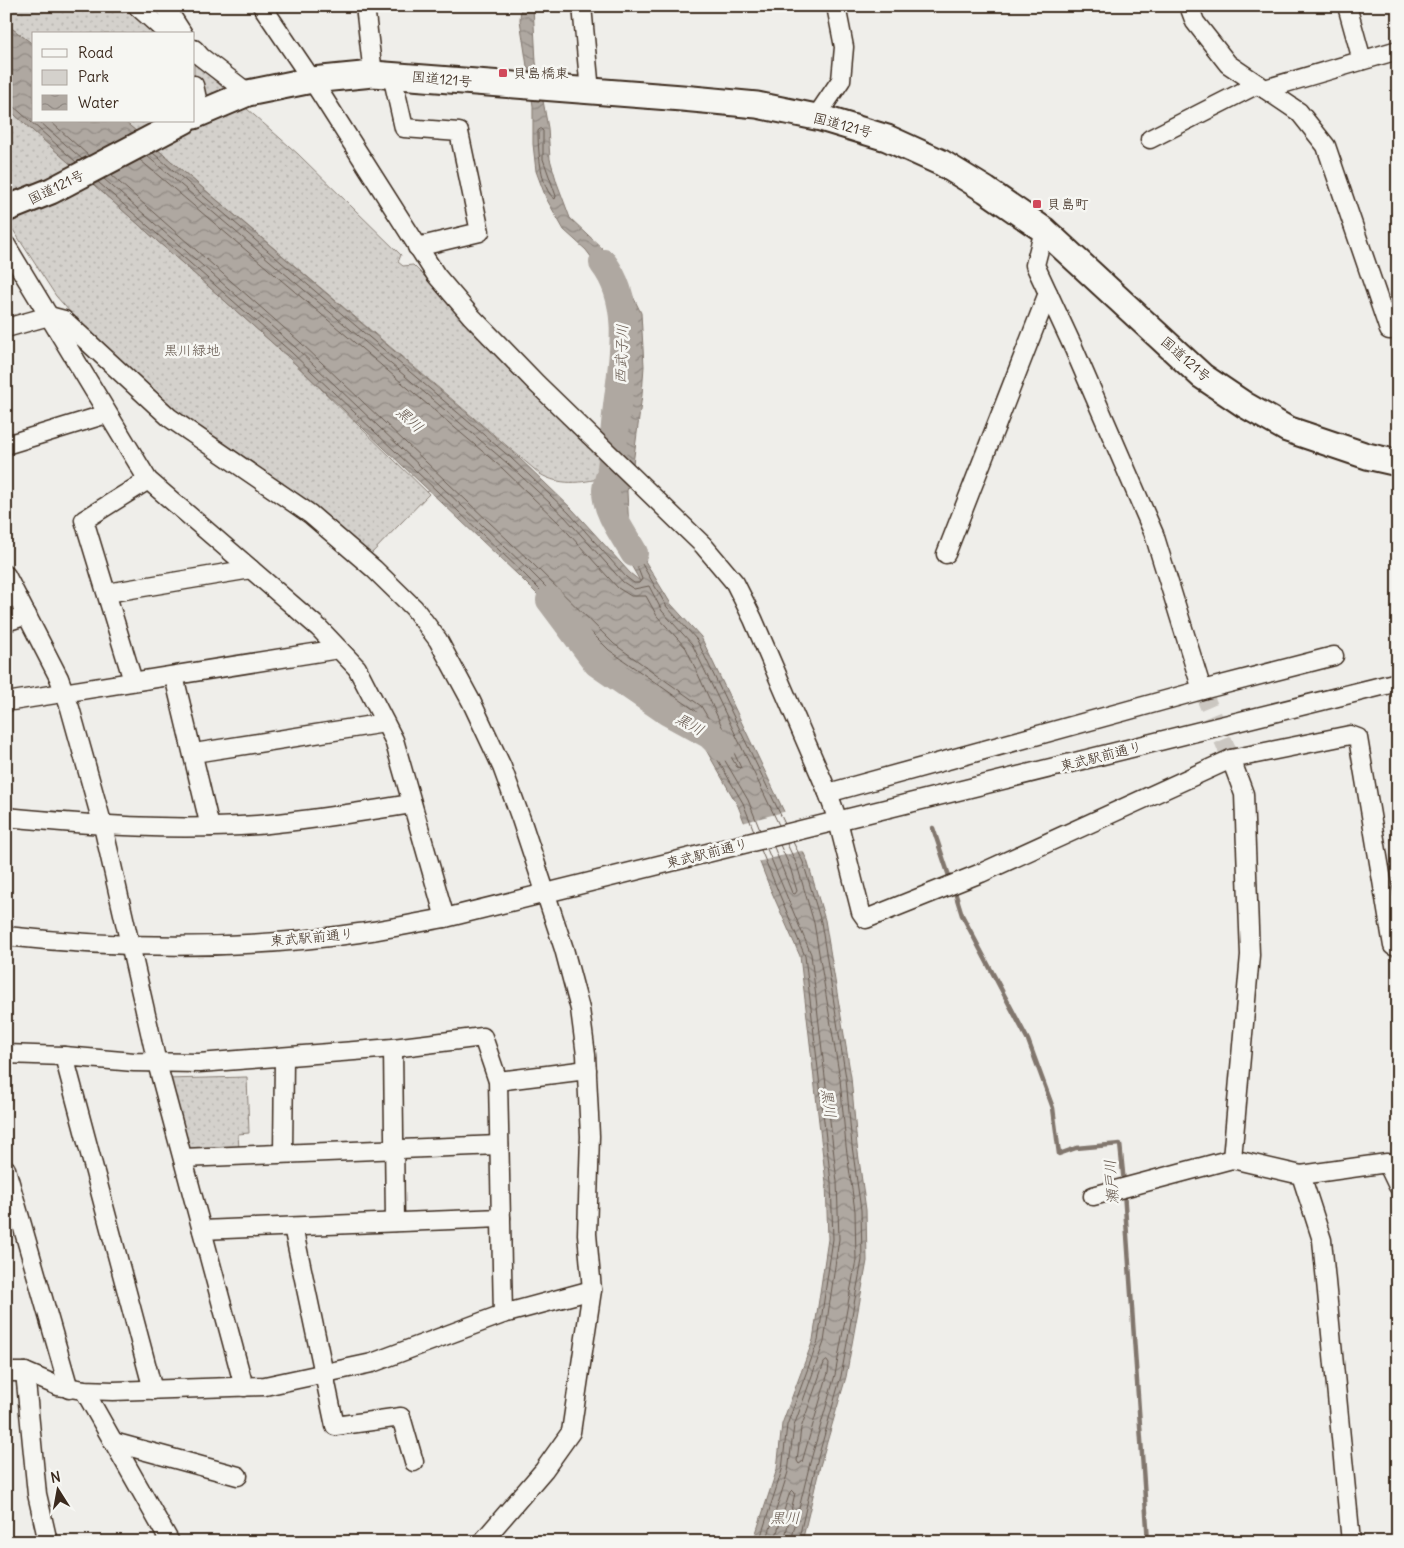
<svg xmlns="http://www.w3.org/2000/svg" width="1404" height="1548" font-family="Delius,'Klee One',sans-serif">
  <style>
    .green { fill: url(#green-dots); stroke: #887e75 }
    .water { fill: url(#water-waves); stroke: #81766d }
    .pier { fill: #efeeea }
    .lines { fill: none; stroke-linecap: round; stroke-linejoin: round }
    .shore { stroke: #695c52; stroke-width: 1 }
    .stream { stroke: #81766d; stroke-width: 4.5 }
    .river { stroke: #afa8a1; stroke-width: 28 }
    .minor-tunnel { stroke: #cbc7c1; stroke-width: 18; stroke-dasharray: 18 9; stroke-linecap: butt }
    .minor-casing { stroke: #3b2a1e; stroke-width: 21 }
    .highway-casing { stroke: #3b2a1e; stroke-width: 29 }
    .minor { stroke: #f6f6f2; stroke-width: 18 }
    .highway { stroke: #f6f6f2; stroke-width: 25 }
    .poi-dot { fill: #d1495b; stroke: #f6f6f2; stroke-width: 2 }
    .labels { text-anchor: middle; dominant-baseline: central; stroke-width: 5; stroke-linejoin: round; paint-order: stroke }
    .poi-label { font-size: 14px; fill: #3b2a1e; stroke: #f6f6f2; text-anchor: start }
    .street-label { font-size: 14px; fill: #3b2a1e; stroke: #f6f6f2 }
    .park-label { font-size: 14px; fill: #61544a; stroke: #f6f6f2 }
    .water-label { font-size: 15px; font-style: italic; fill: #64564c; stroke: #f6f6f2 }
  </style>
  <defs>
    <pattern id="green-dots" width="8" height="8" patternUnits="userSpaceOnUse" patternTransform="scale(1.25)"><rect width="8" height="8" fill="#d4d1cc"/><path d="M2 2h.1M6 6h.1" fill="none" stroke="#b7b4af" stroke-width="1.8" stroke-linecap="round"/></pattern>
    <pattern id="water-waves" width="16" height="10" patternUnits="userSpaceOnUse" patternTransform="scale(1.25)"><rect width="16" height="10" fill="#afa8a1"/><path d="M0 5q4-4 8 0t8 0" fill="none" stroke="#908983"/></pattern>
  </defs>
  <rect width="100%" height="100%" fill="#efeeea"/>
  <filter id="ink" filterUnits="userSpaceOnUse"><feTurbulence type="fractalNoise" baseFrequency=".02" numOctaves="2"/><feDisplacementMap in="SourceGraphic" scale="10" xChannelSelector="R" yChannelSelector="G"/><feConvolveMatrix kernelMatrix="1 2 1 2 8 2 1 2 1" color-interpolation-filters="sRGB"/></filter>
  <g filter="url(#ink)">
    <g class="green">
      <path d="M6 6H158L176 34H34V45L6 24Z"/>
      <path d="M194 62 298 154 401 255 398 262 403 266 413 265 592 444 608 462V471L602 478C581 483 560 486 540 474L124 121H194Z"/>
      <path d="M6 107 287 356 429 494 370 555 181 419 100 346 56 296 6 219Z"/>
      <path d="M247 1077 249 1133 238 1134 239 1149 193 1152 184 1145 166 1079Z"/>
    </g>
    <path class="water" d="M521 6H533L536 62 548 128 550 159 557 183 570 218 605 251 628 286 641 313 644 366 642 395 633 464 627 491 629 531 633 541 671 604 701 637 807 860 825 920 851 1077 857 1145 866 1210 867 1261 846 1377 820 1466 802 1542H753L777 1469 782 1424 813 1340 828 1239 826 1183 800 956 770 888 738 806 689 720 602 659 518 575 287 356 6 107V24L34 45V121H124L515 454 573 510 630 573 640 581 623 551 612 492 624 432 630 373V319L624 303 607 278 586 250 564 230 546 198 536 171 533 144V106L520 20Z"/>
    <path class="pier" d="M787 811 805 850 757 862 742 823Z"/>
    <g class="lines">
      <g class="shore">
        <path d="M6 103 12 105 76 162"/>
        <path d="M39 121 82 159"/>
        <path d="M50 121 89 156"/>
        <path d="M541 129 543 131V159L556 196 555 199C540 190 538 147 538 131Z"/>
        <path d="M153 153 511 458 569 513 626 577 634 583H639L642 579 637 566 642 564 667 607 697 640 785 824"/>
        <path d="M147 156 507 463 565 517 623 582 634 589 649 586 662 611 692 644 779 825"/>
        <path d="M111 175 300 342 531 562 614 644 701 706 737 767 741 768 686 648 657 616 646 596H631L618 588 559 523 502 468 140 160"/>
        <path d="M104 179 295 347 526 567 609 650 696 711 748 800 760 830"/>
        <path d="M98 182 291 352 522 572 605 655 692 716 743 803 754 831"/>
        <path d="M793 842 803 862 821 922 846 1078 852 1146 861 1210 862 1260 841 1376 816 1465 798 1542"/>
        <path d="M787 844 797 865 814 923 840 1079 846 1146 855 1211 856 1260 835 1375 810 1463 791 1542"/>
        <path d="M774 847 792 893 795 894 797 891 790 867 780 845"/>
        <path d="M827 1361 829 1364 828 1373 802 1462 799 1464 797 1461 801 1428 824 1363Z"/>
        <path d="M759 1542 782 1470 787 1425 818 1341 833 1239 831 1182 805 956 761 850"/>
        <path d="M766 1542 788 1472 794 1426 824 1342 839 1239 837 1182 811 954 767 849"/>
        <path d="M774 1542 790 1492 792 1490 795 1493 784 1542"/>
      </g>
      <g class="stream">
        <path d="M933 828 951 882"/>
        <path d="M954 889 962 915 1028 1040 1053 1108 1059 1154 1076 1148 1120 1144 1124 1183"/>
        <path d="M1124 1191 1148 1542"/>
      </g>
      <g class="river">
        <path d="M603 263C636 305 621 367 616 415 614 433 613 451 611 468 611 476 606 483 606 491 606 512 624 535 634 553"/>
        <path d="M550 600 597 663 668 712 710 735 722 747"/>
      </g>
      <path class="minor-tunnel" d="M1202 690 1231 759"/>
      <defs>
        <g id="minor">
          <path d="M137 6 168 34"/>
          <path d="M165 6 183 34"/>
          <path d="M262 6 312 80 436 275 471 316 537 384 703 545 735 583 753 619 828 793 838 821 861 912 866 919 981 873 1231 759 1350 735 1358 738 1393 946"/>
          <path d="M365 6 373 74"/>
          <path d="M582 6 590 91"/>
          <path d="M1189 6 1195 22 1228 64 1299 112 1326 146 1389 330 1398 329"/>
          <path d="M1347 6 1362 60"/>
          <path d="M194 49 201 57 248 93"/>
          <path d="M392 75 404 128 459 132 480 232 417 247"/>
          <path d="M194 85 197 99"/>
          <path d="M1265 89 1398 50"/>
          <path d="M816 117 841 80 844 47 836 6"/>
          <path d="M1150 139 1258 84"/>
          <path d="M1044 230 1035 265 1074 349 1154 534 1202 690"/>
          <path d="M6 245 148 480 319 628 357 668 394 740 445 918"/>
          <path d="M6 328 49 316 64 320 170 418 310 514 374 569 414 608 438 640 471 701 502 767 521 819 564 949 580 1009 586 1055 590 1136 587 1234 592 1290 571 1432 544 1470 482 1542"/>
          <path d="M6 445 107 414"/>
          <path d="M946 554 1048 293"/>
          <path d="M6 575 59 678 70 708 103 826 157 1063 244 1387"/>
          <path d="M107 593 251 569"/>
          <path d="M6 622 27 615"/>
          <path d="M174 676 210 827"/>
          <path d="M133 681 84 520 148 480"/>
          <path d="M6 702 339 649"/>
          <path d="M194 753 385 723"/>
          <path d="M1231 759 1244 794 1250 955 1232 1159"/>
          <path d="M828 793 1202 690 1334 656"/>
          <path d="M6 817C90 825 173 831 257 825 309 821 360 812 412 804"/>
          <path d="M6 936C122 949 243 950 359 933 388 929 416 923 445 918L1398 682"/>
          <path d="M393 1048 395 1222"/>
          <path d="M6 1054 64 1056"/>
          <path d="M498 1081 587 1070"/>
          <path d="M283 1153 284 1058"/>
          <path d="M183 1158 499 1145"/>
          <path d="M6 1169 69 1389"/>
          <path d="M1301 1175 1387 1163 1398 1186"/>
          <path d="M1093 1196 1232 1159 1301 1175 1322 1240 1351 1542"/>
          <path d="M293 1227 335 1426 401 1417 414 1462"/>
          <path d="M202 1230 501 1218"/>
          <path d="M6 1372H25L58 1386 84 1390 113 1391 265 1386 372 1363 503 1314 592 1290"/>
          <path d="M25 1372 37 1494 48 1542"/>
          <path d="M84 1390 170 1542"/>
          <path d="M153 1390 64 1056 134 1062 199 1063 393 1048 483 1037 498 1081 503 1314"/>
          <path d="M113 1442 238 1476"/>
        </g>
        <g id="highway">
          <path d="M194 116 248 93 312 80 373 74 682 98 757 105 821 118 887 138 942 163 986 190 1044 230 1202 376 1245 405 1287 429 1367 456 1398 463"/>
          <path d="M6 209 51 191 184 121"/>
        </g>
      </defs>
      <use href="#minor" class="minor-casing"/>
      <use href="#highway" class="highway-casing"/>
      <use href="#minor" class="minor"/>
      <use href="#highway" class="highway"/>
    </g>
  </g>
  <g class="poi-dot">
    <rect x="498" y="68" width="10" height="10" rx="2.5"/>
    <rect x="1032" y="199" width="10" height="10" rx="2.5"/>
  </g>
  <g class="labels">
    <g class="poi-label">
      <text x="513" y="73">貝島橋東</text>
      <text x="1047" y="204">貝島町</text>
    </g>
    <g class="street-label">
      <text transform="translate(442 79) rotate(5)">国道121号</text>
      <text transform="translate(843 125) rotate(15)">国道121号</text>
      <text transform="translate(56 187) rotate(-26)">国道121号</text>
      <text transform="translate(1186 359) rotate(41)">国道121号</text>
      <text transform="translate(1101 756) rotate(-14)">東武駅前通り</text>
      <text transform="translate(707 853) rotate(-14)">東武駅前通り</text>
      <text transform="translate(312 937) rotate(-5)">東武駅前通り</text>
    </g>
    <g class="park-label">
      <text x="192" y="350">黒川緑地</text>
    </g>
    <g class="water-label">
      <text transform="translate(621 354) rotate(-88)">西武子川</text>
      <text transform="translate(410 419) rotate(43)">黒川</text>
      <text transform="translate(690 724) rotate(29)">黒川</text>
      <text transform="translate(829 1103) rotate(82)">黒川</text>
      <text transform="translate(1111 1182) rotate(-94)">瀬戸川</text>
      <text x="785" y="1517">黒川</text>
    </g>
  </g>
  <rect width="1404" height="1548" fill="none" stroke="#f6f6f2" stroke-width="25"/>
  <rect x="12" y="12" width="1379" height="1523" fill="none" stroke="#3b2a1e" stroke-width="2" filter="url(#ink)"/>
  <rect x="32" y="32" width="162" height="90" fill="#f6f6f2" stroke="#aba49d"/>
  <rect x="42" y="49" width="25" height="8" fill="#f6f6f2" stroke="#aba49d"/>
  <text x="78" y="58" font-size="15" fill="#3b2a1e">Road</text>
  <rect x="42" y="70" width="25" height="15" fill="#d4d1cc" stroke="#aba49d"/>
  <text x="78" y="82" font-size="15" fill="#3b2a1e">Park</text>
  <rect x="42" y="95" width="25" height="15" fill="url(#water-waves)" stroke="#aba49d"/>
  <text x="78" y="108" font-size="15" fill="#3b2a1e">Water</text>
  <g transform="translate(58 1490) rotate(349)" stroke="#f6f6f2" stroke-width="4" paint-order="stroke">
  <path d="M0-4L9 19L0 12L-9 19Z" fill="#3b2a1e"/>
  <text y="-8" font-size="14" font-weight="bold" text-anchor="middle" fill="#3b2a1e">N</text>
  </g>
</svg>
